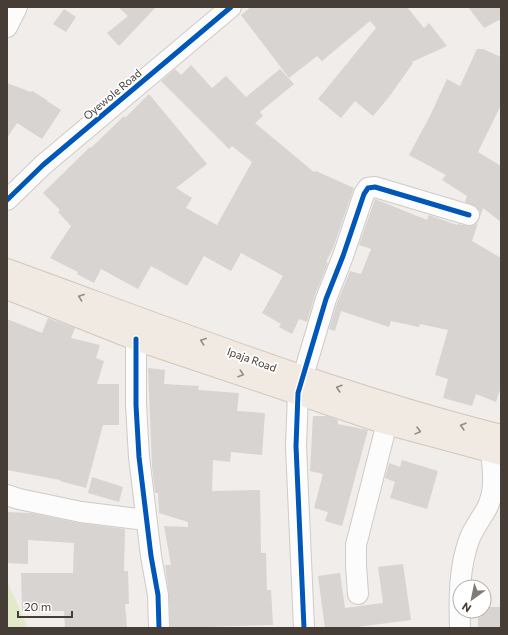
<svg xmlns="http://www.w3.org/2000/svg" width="508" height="635" font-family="Commissioner,sans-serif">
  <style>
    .green { fill: #e2eaca }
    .building { fill: #d8d4d1 }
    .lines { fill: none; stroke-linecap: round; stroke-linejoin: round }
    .minor-casing { stroke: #cecbc7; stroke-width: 22 }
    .major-casing { stroke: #d2c6b7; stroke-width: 24 }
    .minor { stroke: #fdfcfc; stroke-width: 20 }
    .major { stroke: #f1eae3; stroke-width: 22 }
    .cycleway-casing { stroke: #fff; stroke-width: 8 }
    .cycleway { stroke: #0057b8; stroke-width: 5 }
    .oneway { stroke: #938b84 }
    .labels { text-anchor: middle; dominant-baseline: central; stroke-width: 3.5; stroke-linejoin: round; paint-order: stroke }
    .street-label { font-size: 11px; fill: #463d36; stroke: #fff }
  </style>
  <rect width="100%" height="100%" fill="#f0edea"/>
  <path class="green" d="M7 581 28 628H7Z"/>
  <g class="building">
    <path d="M118 7H156L119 46 107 33 128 16Z"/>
    <path d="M251 7H407L424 28 429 23 447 46 412 62 413 63 389 97 373 116 355 101 341 118 318 99 376 28 370 21 322 61 317 56 289 78 241 15Z"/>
    <path d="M468 7H501V19L484 28Z"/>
    <path d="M64 9 76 17 66 32 53 24Z"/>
    <path d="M477 49H483L501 57V105L478 152 501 166V222L483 208 480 217V212L477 207 465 202 467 196 442 180 446 175 409 155 430 116 447 79 460 86Z"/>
    <path d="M191 65 212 88 226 76 246 97 280 69 294 84 260 112 263 116 255 123 314 172 316 171 354 188 333 248 326 262 328 263 315 295 307 322 299 319 292 334 279 327 281 324 262 313 283 276 241 253 231 271 204 256 187 286 151 266 138 289 101 269 94 283 77 274 78 272 50 258 71 226 58 212 60 210 43 193 90 147 91 148 124 116 125 118 149 94 207 164 176 188 192 198 186 208 217 225 252 162 232 146 229 149 161 81 175 69 181 75Z"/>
    <path d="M7 83 31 92 32 91 47 100V101L61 110 42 139 17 123 7 138Z"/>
    <path d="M375 199 427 220 429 215 457 225V224L471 226 477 224 479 220 472 241 501 258V387L496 402 476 394 472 406 443 398 448 379 435 375 448 330 420 324 419 327 391 321 389 327 341 311 335 331 329 329 337 303 350 271 361 274 371 249 359 245Z"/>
    <path d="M48 318 75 328 71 338 100 345 96 358 104 361 97 384H119V425H103L86 488 60 481V480L7 470V319L42 333Z"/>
    <path d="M148 368 165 370 164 384 199 386 198 390 239 393 237 411 265 413 262 455 231 452 230 462 213 460 212 491 260 490 261 553H266L267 590H271L273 625 170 628 169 595 165 565H171L164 526 188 527V522L159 513 158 493H155L152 467Z"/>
    <path d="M313 416H327L338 420V424L368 430 342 526 325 521 328 512 314 508 323 474 310 471Z"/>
    <path d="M402 460 438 471 427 509 390 498 395 482 385 478 389 463 400 467Z"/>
    <path d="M92 477 123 487 119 502 88 493Z"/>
    <path d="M7 512 31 513 79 523 125 529 124 571H128L129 604H125L127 628H65L64 611H22L21 573H73L74 543 28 540V564L7 563Z"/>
    <path d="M403 564 411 620 350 628H325L318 576 340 573 345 608 383 603 378 567Z"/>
    <path d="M484 607H501V628H478V611H484Z"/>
  </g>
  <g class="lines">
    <defs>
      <g id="minor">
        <path d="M7 27 17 7"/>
        <path d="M7 200 43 165 231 7"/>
        <path d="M136 339V405L139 457 151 556 158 595 159 628"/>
        <path d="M7 495 19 499 81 512 146 520"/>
        <path d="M358 594 356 565V545L391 407"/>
        <path d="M304 628 296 446 298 393 326 299 343 256 364 194 368 188 375 187 469 215"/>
        <path d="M460 628C459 599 459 568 469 540 473 529 481 519 487 508 496 490 493 470 491 451"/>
      </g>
      <g id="major">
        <path d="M7 270C170 329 333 394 501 436"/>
        <path d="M7 288 136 339 386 423 501 454"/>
      </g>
    </defs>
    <use href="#minor" class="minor-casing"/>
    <use href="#major" class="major-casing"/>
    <use href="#minor" class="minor"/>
    <use href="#major" class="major"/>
    <defs>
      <g id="cycleway">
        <path d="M7 200 43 165 231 7"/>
        <path d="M136 339V405L139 457 151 556 158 595 159 628"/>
        <path d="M304 628 296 446 298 393 326 299 343 256 364 194 368 188 375 187 469 215"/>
      </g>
    </defs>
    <use href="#cycleway" class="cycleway-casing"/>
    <use href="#cycleway" class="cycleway"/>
  </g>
  <defs><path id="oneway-chevron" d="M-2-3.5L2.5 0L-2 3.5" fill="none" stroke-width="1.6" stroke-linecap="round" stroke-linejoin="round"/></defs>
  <g class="oneway">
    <use href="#oneway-chevron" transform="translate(81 297) rotate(-160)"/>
    <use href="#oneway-chevron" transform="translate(203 341) rotate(-160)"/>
    <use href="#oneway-chevron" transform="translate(241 374) rotate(19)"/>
    <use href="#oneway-chevron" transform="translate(339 388) rotate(-162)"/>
    <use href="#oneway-chevron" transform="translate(463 426) rotate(-164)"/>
    <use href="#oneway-chevron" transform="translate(418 431) rotate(15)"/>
  </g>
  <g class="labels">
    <g class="street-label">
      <text transform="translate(112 94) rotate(-40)">Oyewole Road</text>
      <text transform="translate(252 359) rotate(20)">Ipaja Road</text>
    </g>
  </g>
  <rect width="508" height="635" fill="none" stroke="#463d36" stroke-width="16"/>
  <g transform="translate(472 599) rotate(213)"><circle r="19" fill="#ffffff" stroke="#b5b1af"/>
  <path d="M0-3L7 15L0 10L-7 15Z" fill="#827b75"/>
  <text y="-6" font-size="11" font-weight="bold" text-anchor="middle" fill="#463d36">N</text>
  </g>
  <path d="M18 611v6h54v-6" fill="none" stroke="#463d36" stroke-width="2"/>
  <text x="24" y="611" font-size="12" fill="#463d36" stroke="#ffffff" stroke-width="3" paint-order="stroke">20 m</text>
</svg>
